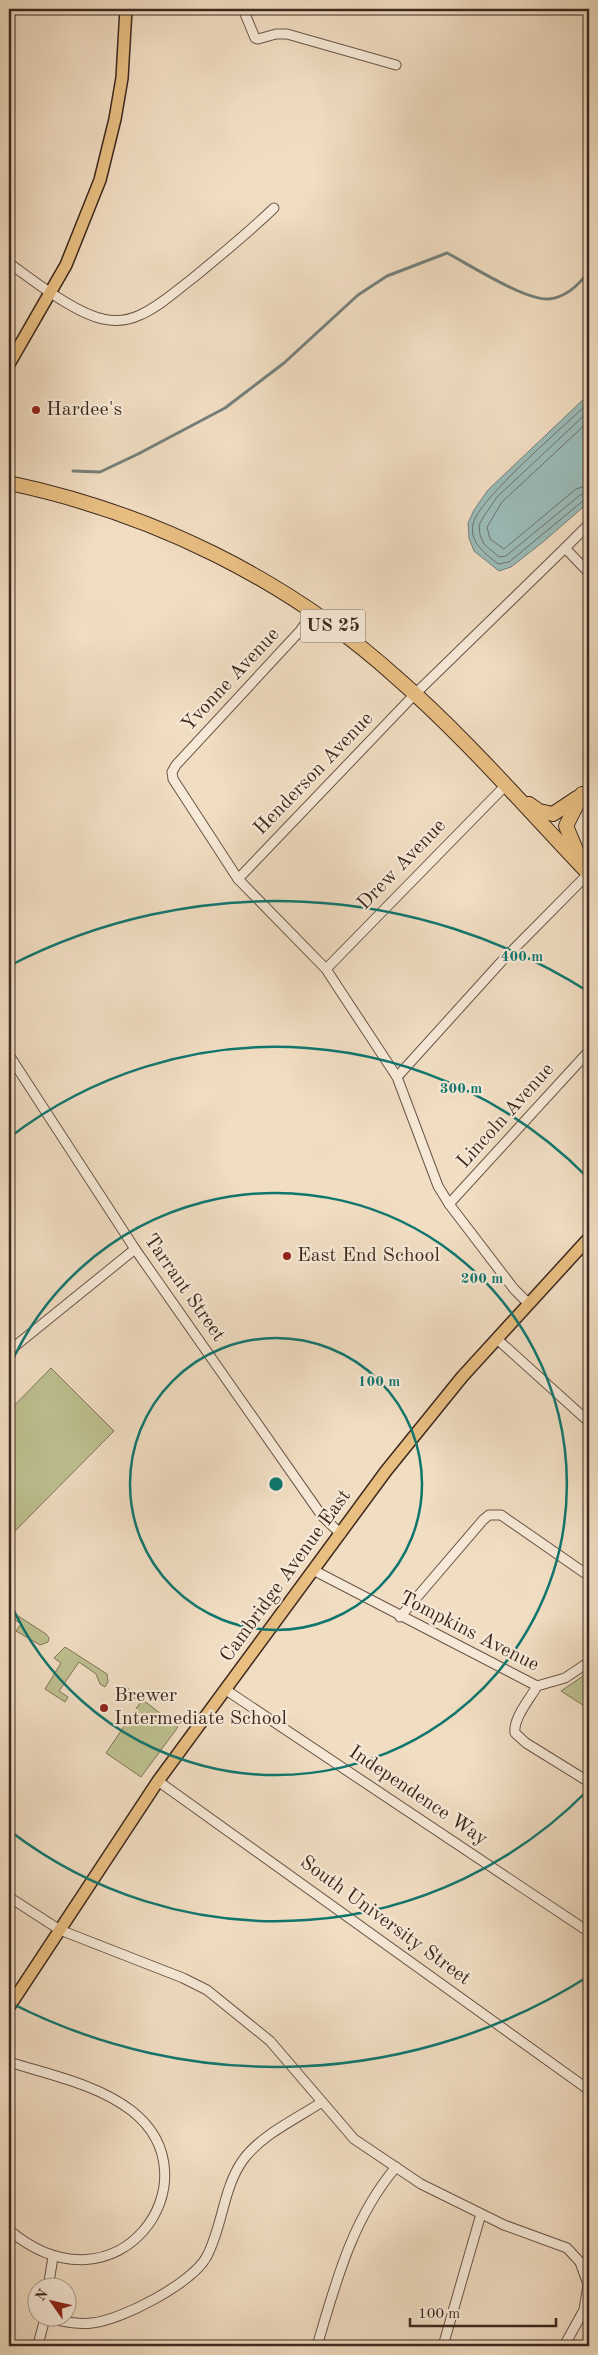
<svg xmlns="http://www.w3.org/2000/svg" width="598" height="2355" font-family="'Old Standard TT',serif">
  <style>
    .green { fill: #bec090; stroke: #7e7458 }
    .water { fill: #9bbbb8; stroke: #75807b }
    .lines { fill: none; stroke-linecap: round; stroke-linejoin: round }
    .shore { stroke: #6c726c; stroke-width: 1 }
    .stream { stroke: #75807b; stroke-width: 3 }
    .minor-casing { stroke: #6a5548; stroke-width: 11 }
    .major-casing { stroke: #3d281f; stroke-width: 14 }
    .highway-casing { stroke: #3d281f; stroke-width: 16 }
    .minor { stroke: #f6e9d7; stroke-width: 9 }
    .major { stroke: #e8be81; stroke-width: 11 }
    .highway { stroke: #e8be81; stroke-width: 14 }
    .ring { fill: none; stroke: #0f766e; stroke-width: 2.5 }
    .poi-dot { fill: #8f2418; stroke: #f6e9d7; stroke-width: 2 }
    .labels { text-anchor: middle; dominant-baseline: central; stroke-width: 4.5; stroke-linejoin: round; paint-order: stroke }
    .shield { fill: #f6e9d7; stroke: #746256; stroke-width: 1 }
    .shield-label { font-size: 19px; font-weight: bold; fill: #3d281f }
    .poi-label { font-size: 20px; fill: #3d281f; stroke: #f6e9d7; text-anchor: start }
    .street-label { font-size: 20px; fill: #3d281f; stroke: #f6e9d7 }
    .centre { fill: #0f766e; stroke: #f6e9d7; stroke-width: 2.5 }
    .ring-label { font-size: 15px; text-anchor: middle; font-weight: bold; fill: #0f766e; stroke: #f6e9d7; stroke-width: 4.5; stroke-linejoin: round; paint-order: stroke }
  </style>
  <rect width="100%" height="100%" fill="#f1ddc2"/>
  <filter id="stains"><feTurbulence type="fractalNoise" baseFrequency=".004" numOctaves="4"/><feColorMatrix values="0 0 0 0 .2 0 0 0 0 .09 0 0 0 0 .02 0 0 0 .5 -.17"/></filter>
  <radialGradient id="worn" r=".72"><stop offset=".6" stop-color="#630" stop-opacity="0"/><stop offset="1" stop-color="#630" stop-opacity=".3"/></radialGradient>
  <g class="green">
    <path d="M51 1368 114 1431 9 1537V1411Z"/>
    <path d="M9 1610 46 1634 49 1638 48 1642 40 1645 16 1631 21 1624 9 1616Z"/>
    <path d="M65 1647 107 1674 108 1682 105 1687 100 1684 96 1674 79 1662 59 1691 68 1697 65 1702 45 1689 61 1663 54 1658Z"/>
    <path d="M589 1672V1709L561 1691Z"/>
    <path d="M126 1687 178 1727 141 1777 106 1753 140 1703 127 1693 120 1699 115 1695 118 1689Z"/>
  </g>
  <path class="water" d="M589 394V502L543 542 511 567 499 571 474 551 469 538 468 523 474 510 488 490Z"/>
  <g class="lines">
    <g class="shore">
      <path d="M589 402C566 425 478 499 473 524 469 543 486 554 498 564L509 562 584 500 589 498"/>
      <path d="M589 411 497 497 484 516 479 525 480 535 484 544 499 557 506 556 580 495 589 492"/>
      <path d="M589 421 502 502 487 527 490 539 504 549 576 489 589 485"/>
    </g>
    <path class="stream" d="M73 471 100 472 138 454 225 408 284 363 358 295 387 276 447 253C470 265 526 301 549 299 567 297 579 285 589 271"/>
    <defs>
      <g id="minor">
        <path d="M243 9 255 38 258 39 276 34H287L396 65"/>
        <path d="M9 263C32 280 75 313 103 319 115 322 129 320 140 315 160 306 176 291 193 278 221 255 248 233 274 208"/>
        <path d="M565 548 589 524"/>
        <path d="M314 611 300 631 176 765 172 772 173 779 238 879 326 969 341 992 397 1077 438 1186 449 1204 514 1289 529 1304"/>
        <path d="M238 879 415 694 565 548 589 573"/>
        <path d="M326 969 505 786"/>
        <path d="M9 1055 135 1249 322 1516 341 1534"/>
        <path d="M397 1077 501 962 589 873"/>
        <path d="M449 1204 589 1051"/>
        <path d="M497 1339 589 1422"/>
        <path d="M9 1351 135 1249"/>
        <path d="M313 1570 537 1686"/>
        <path d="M400 1617 483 1520 489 1515H501L589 1576"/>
        <path d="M537 1686C530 1699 513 1718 515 1733L526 1743 589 1782"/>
        <path d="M537 1686 565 1678 589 1662"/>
        <path d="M226 1690 589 1932"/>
        <path d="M158 1781 589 2090"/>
        <path d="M9 1897 60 1930 183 1978 207 1990 270 2041 354 2139 421 2184 504 2225 567 2248 580 2262 588 2284 584 2310 564 2346"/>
        <path d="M9 2062C50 2075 97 2084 132 2111 219 2180 117 2321 9 2230"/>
        <path d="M48 2288 53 2257"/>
        <path d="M47 2318C62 2321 77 2325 92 2323 122 2320 193 2283 207 2256 223 2225 223 2188 243 2160 261 2135 296 2119 322 2102"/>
        <path d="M39 2341 45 2318"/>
        <path d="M317 2346C336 2282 352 2219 396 2167"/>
        <path d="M443 2346 481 2214"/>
      </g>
      <g id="major">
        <path d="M9 364 66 265 100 180 115 119 122 78 126 9"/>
        <path d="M9 2007 158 1781 386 1471 462 1377 589 1238"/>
      </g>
      <g id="highway">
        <path d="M9 483C152 513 287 579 396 677 465 737 526 808 589 874"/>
        <path d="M529 804 539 811 553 814 577 798"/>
        <path d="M579 857 566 826 582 794"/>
      </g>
    </defs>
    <use href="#minor" class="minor-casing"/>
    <use href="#major" class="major-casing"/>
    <use href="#highway" class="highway-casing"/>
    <use href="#minor" class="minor"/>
    <use href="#major" class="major"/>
    <use href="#highway" class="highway"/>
  </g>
  <g class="ring">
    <circle cx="276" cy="1484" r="146"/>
    <path d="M9 1368A291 291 0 1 1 9 1600"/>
    <path d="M588 1790A437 437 0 0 1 10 1831M10 1137A437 437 0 0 1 588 1178"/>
    <path d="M589 1976A583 583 0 0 1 11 2003M11 965A583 583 0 0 1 589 992"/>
  </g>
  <g class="poi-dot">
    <circle cx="36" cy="410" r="5"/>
    <circle cx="287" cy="1256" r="5"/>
    <circle cx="104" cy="1708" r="5"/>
  </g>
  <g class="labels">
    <rect class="shield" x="300.5" y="609.5" width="65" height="33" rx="4"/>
    <g class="shield-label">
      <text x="333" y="626">US 25</text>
    </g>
    <g class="poi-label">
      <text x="46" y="410">Hardee's</text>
      <text x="297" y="1256">East End School</text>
      <text x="114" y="1696">Brewer<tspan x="114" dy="23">Intermediate School</tspan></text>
    </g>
    <g class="street-label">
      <text transform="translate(231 680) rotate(-47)">Yvonne Avenue</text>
      <text transform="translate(314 774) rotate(-46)">Henderson Avenue</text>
      <text transform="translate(402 865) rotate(-46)">Drew Avenue</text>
      <text transform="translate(506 1116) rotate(-48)">Lincoln Avenue</text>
      <text transform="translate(184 1288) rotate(55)">Tarrant Street</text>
      <text transform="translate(286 1576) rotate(-54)">Cambridge Avenue East</text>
      <text transform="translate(469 1632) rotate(27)">Tompkins Avenue</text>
      <text transform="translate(418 1796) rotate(34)">Independence Way</text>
      <text transform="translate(385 1921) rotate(36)">South University Street</text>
    </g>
  </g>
  <circle cx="276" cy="1484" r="8" class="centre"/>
  <g class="ring-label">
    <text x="522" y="961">400 m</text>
    <text x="461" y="1093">300 m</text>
    <text x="482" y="1283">200 m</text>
    <text x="379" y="1386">100 m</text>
  </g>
  <rect width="598" height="2355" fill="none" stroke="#f1ddc2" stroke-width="30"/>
  <rect x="10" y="10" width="578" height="2335" fill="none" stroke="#3d281f" stroke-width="2.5"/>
  <rect x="15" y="15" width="568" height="2325" fill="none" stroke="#3d281f"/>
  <g transform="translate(52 2302) rotate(304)"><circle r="24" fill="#f6e9d7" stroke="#ac9c8d"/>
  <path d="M0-4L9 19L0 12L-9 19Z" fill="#8f2418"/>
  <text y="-8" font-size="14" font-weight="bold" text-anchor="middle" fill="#3d281f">N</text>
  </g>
  <path d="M410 2318v8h146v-8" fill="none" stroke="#3d281f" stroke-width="2.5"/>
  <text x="418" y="2318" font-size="15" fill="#3d281f" stroke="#f6e9d7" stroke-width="4" paint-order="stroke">100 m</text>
  <rect width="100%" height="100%" filter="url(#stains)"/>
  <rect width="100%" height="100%" fill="url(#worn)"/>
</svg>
